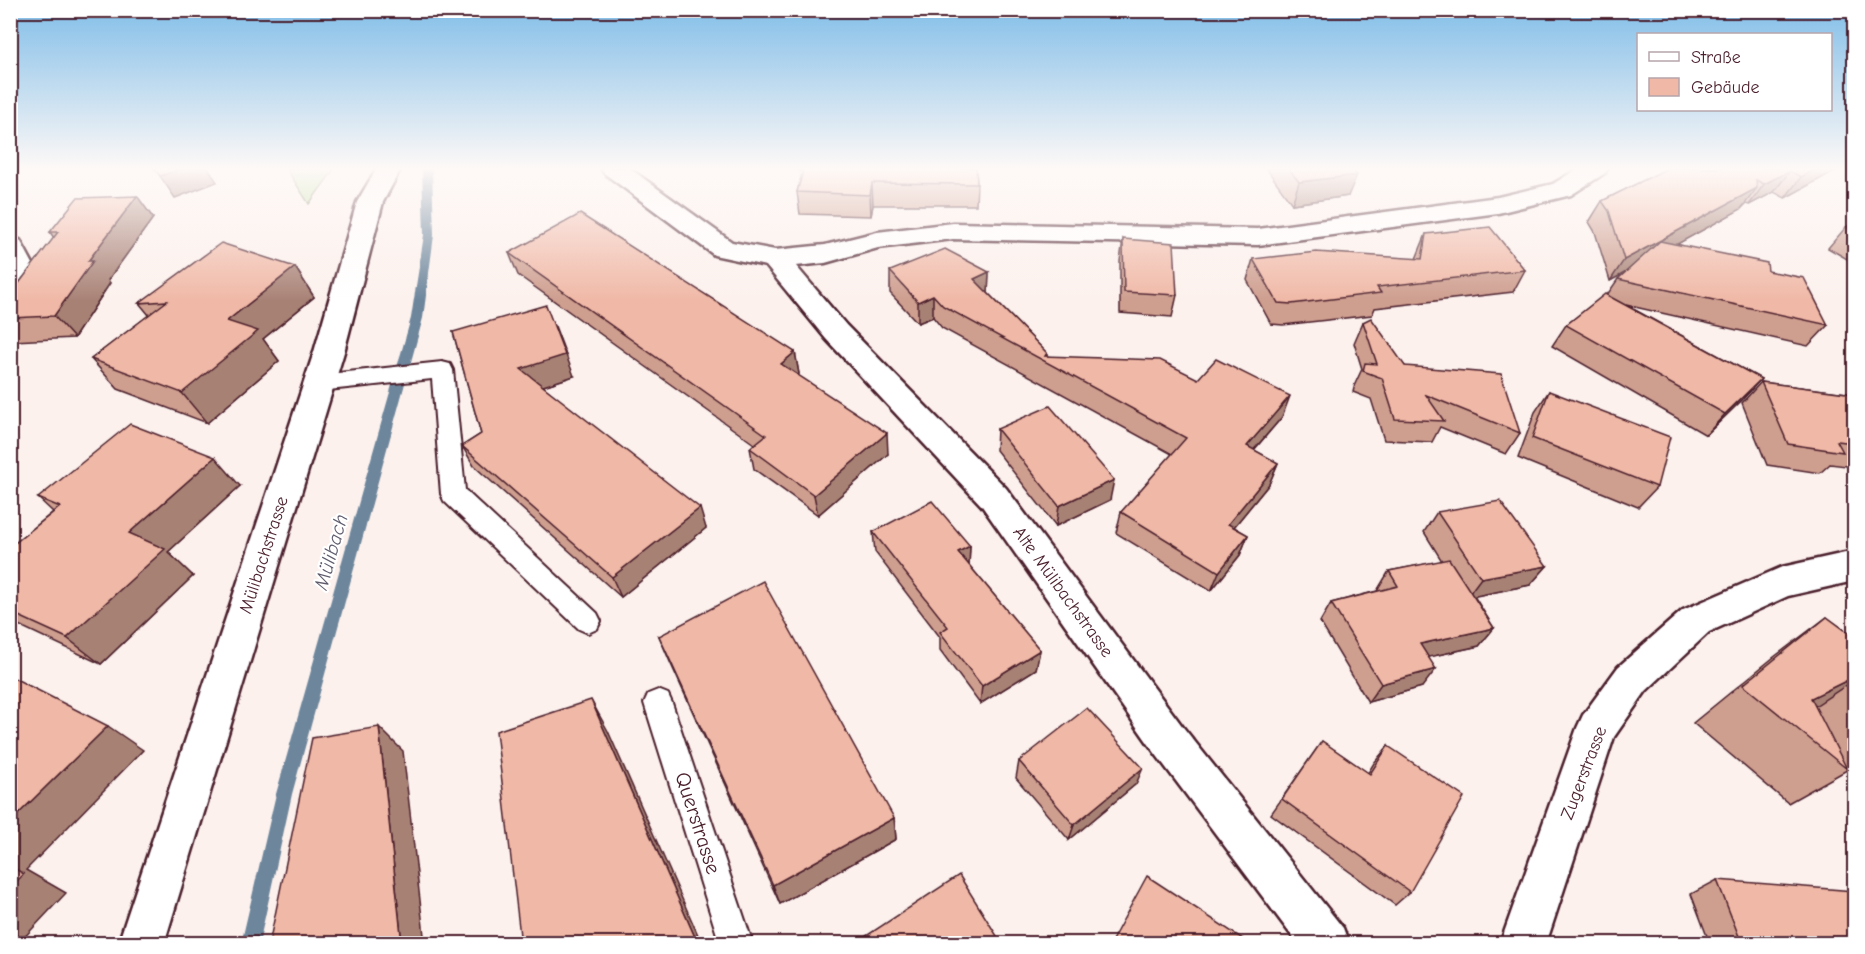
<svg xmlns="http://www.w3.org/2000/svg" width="1865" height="954" font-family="'Comic Neue',sans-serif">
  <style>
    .green { fill: #b6de9b; stroke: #807e63; stroke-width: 1.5 }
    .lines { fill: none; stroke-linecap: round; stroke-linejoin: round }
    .stream { fill: #6d869c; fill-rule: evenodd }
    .service-casing { stroke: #4a1f2b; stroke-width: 4 }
    .minor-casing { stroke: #4a1f2b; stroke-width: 5 }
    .secondary-casing { stroke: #4a1f2b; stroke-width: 5 }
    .service { fill: #fff; fill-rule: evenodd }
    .minor { fill: #fff; fill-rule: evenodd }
    .secondary { fill: #fff; fill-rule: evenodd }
    .wall { fill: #ce9e8f; stroke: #4a1f2b; stroke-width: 1.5 }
    .shaded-wall { fill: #a88174; stroke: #4a1f2b; stroke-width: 1.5 }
    .building { fill: #f0b8a6; stroke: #4a1f2b; stroke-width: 1.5 }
    .labels { text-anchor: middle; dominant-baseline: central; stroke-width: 4.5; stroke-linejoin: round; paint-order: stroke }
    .street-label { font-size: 18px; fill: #4a1f2b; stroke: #fff }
    .water-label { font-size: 20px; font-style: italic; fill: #5f5b6d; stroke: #fff }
    .near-street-label { font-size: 21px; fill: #4a1f2b; stroke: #fff }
  </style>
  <rect width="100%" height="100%" fill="#fcf1ed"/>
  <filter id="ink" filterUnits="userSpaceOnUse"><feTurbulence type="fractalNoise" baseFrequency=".0167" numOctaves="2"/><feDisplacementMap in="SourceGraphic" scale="12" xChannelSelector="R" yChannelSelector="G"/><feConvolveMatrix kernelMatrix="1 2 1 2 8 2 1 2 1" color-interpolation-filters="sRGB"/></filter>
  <g filter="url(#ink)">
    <path class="green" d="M286 168H335L309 204Z"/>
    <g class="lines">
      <path class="stream" d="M422 168H432L434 235 423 318 292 794 259 944H241L276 794 411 318 424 235Z"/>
      <defs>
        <g id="service">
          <path d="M442 362 450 364 453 370 465 490 597 613 601 621 597 629 588 633 579 629 444 501 441 494 432 379 319 391 311 389 308 383 311 377 319 375Z"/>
          <path d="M658 690 668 694 672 703 753 944H720L644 703 648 694Z"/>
        </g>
        <g id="minor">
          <path d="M377 168H401L383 202 344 352 164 944H118L314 352 357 202Z"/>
          <path d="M601 168H629L732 242 775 250 825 245 877 232 953 223 1258 229 1498 197 1553 184 1579 168H1608L1605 173 1571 195 1498 213 1258 245 953 239 878 248 825 263 796 266 846 325 1006 488 1183 727 1343 928 1349 944H1298L1155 753 982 506 826 339 766 266 714 255 604 173Z"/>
          <path d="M10 238 20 240 33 264 20 281 10 284Z"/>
        </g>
        <path id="secondary" d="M1854 551V581L1788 596 1709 632 1646 691 1614 737 1546 944H1500L1577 728 1583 715 1618 667 1683 610 1782 567Z"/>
      </defs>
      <use href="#service" class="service-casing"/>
      <use href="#minor" class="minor-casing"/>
      <use href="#secondary" class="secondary-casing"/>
      <use href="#service" class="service"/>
      <use href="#minor" class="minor"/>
      <use href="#secondary" class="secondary"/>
    </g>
    <g class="wall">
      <path d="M795 168H976L977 184 976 205H873L871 216 800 214 797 192 802 173Z"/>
      <path d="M1266 168H1351L1348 196 1292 204Z"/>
      <path d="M1668 168H1840L1785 198 1774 192 1749 205 1746 204 1741 209 1677 244 1768 271 1828 325 1808 346 1626 305 1761 379 1742 400 1706 435 1552 346 1566 325 1607 295 1618 279 1624 273 1610 281 1595 232 1589 222 1602 201Z"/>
      <path d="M137 196 153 218 108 280 110 283 74 338 13 341 10 338V295L54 238 50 232Z"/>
      <path d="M1854 222V263L1828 248 1846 227Z"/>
      <path d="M1426 234 1525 270 1513 292 1375 308 1372 315 1283 325 1271 324 1247 280 1253 259H1416Z"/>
      <path d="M1123 239 1177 295 1172 317 1120 313V261Z"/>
      <path d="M509 253 795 352 799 374 797 375 888 454 818 515 754 469 750 448 754 444 518 275Z"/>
      <path d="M295 267 314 297 263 339 279 361 207 423 118 389 91 359 149 315 139 303Z"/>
      <path d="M890 271 989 272 988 293 1047 353V356L1198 379 1282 417 1254 450 1278 463 1269 484 1234 527 1248 535 1240 555 1211 591 1116 533 1121 512 1172 454 942 328 933 317 918 323 890 293Z"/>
      <path d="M1363 322 1405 366 1520 433 1506 454 1440 427 1432 442 1384 440 1371 399 1353 392 1355 384 1362 369 1354 343Z"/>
      <path d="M453 332 574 376 543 386 706 528 621 597 474 466 462 446 481 434Z"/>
      <path d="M1761 382 1854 394V467L1830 464 1820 473 1767 465 1742 403Z"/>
      <path d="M1549 391 1657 487 1638 507 1518 458 1535 412Z"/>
      <path d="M997 429 1110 500 1056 526 996 450Z"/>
      <path d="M240 486 168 552 193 576 101 664 10 621V547L53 512 38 498Z"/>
      <path d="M1437 512 1547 566 1530 585 1474 596 1494 628 1479 646 1428 657 1422 687 1368 702 1320 622 1331 603 1377 591 1389 571 1442 561 1424 532Z"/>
      <path d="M873 532 970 546 969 565 1040 650 1036 669 980 704 940 650V637L875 552Z"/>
      <path d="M1827 617 1854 637V766L1788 803 1693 723 1774 657Z"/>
      <path d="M659 636 894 818 896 839 780 904 670 662Z"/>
      <path d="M1322 741 1368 773 1374 763 1388 746 1410 892 1395 905 1271 814Z"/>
      <path d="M1019 761 1136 784 1069 840 1016 778Z"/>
      <path d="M1717 880 1854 944H1710L1691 894Z"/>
    </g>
    <g class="shaded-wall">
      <path d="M183 168H208L217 182 175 198 160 176Z"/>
      <path d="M1818 168H1840L1785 198 1801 177Z"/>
      <path d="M1790 171 1774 192 1749 205 1764 184Z"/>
      <path d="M1357 175 1348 196 1292 204 1299 182Z"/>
      <path d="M872 183 873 205 871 216 870 195Z"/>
      <path d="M1757 188 1741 209 1610 281 1624 260Z"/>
      <path d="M137 196 153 218 108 280 110 283 74 338 54 316 88 261Z"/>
      <path d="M295 267 314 297 263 339 279 361 207 423 182 393 227 321Z"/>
      <path d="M989 272 988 294 974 279Z"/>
      <path d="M933 295V317L918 323V302Z"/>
      <path d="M555 326 574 376 531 390 521 369Z"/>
      <path d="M795 352 799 374 784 385 781 364Z"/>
      <path d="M1761 379 1742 400 1706 435 1725 414Z"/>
      <path d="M1290 396 1282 417 1239 467 1247 446Z"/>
      <path d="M887 433 888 454 818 515 814 495Z"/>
      <path d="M215 457 240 486 168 552 193 576 101 664 67 638 129 533Z"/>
      <path d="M1278 463 1269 484 1220 544 1228 524Z"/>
      <path d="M1114 480 1110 500 1056 526 1059 506Z"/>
      <path d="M700 508 706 528 621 597 612 577Z"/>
      <path d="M1248 535 1240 555 1211 591 1219 572Z"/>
      <path d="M970 546 969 566 958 552Z"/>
      <path d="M1547 566 1530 585 1466 598 1481 578Z"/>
      <path d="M1494 628 1479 646 1406 662 1420 644Z"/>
      <path d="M1040 650 1036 669 980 704 982 686Z"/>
      <path d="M1436 669 1422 687 1368 702 1381 684Z"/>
      <path d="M1854 677V680L1809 710 1811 698Z"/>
      <path d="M591 700 608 731 702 944H698Z"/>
      <path d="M108 726 143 750 26 870 66 893 18 944H10V822Z"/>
      <path d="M379 727 403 751 425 944H402Z"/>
      <path d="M1143 768 1136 784 1069 840 1074 825Z"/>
      <path d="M894 818 896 839 780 904 773 885Z"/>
    </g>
    <g class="building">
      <path d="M154 168H183L160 176Z"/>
      <path d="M804 168H976L977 184 872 183 870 195 797 192Z"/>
      <path d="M1288 168H1351L1357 175 1299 182Z"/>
      <path d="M1668 168H1818L1801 177 1790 171 1764 184 1756 180 1757 188 1624 260 1609 211 1602 201Z"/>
      <path d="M137 196 88 261H93L54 316 10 318V295L58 232H50L77 198Z"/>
      <path d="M580 214 795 352 781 364 887 433 814 495 750 448 766 435 509 253Z"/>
      <path d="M1854 222V231L1846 227Z"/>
      <path d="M1490 227 1525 270 1377 287 1381 293 1291 304 1278 303 1253 259 1316 252 1422 259 1426 234Z"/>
      <path d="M1123 239 1174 243 1177 295 1124 292Z"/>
      <path d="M1660 241 1767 263 1768 271 1804 278 1828 325 1618 279Z"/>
      <path d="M221 243 295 267 227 321 258 331 182 393 91 359 167 301 139 303Z"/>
      <path d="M945 249 989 272 974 279 1047 353 1045 356 1160 360 1198 379 1216 359 1290 396 1247 446 1278 463 1228 524 1248 535 1219 572 1121 512 1186 438 943 306 933 295 918 302 890 271Z"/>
      <path d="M1605 294 1761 379 1725 414 1566 325Z"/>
      <path d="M546 305 565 355 521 369 700 508 612 577 462 446 481 434 453 332Z"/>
      <path d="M1371 318 1405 366 1501 374 1520 433 1426 395 1444 421 1395 419 1382 378 1363 371 1365 363 1377 364 1363 322Z"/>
      <path d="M1761 382 1854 394V443L1837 441 1843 452 1788 444Z"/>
      <path d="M1549 391 1670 437 1657 487 1532 438Z"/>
      <path d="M1050 406 1114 480 1059 506 997 429Z"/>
      <path d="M130 424 215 457 129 533 165 549 67 638 10 612V547L60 507 38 498Z"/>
      <path d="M932 501 970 546 958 552 1040 650 982 686 940 632 948 627 873 532Z"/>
      <path d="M1500 501 1547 566 1481 578 1437 512Z"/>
      <path d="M1449 559 1494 628 1420 644 1436 669 1381 684 1331 603 1398 586 1389 571Z"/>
      <path d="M763 581 894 818 773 885 659 636Z"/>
      <path d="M1827 617 1854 637V677L1811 698 1847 769 1743 685Z"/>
      <path d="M10 676 108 726 10 822Z"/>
      <path d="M591 700 698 944H521L496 731Z"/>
      <path d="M1087 708 1143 768 1074 825 1019 761Z"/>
      <path d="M379 727 402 944H269L312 738Z"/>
      <path d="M1322 741 1370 774 1388 746 1464 797 1410 892 1282 799Z"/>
      <path d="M10 866 24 874 10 888Z"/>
      <path d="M959 875 1002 944H854Z"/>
      <path d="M1147 876 1246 941 1245 944H1110Z"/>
      <path d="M1717 880 1854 891V944H1742Z"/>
    </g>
  </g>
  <linearGradient id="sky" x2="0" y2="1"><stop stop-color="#80bde8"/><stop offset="0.56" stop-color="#fef9f7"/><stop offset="1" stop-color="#fef9f7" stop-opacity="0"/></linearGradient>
  <rect width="1865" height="301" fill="url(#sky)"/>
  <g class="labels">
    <g class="street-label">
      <text transform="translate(264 555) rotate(-72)">Mülibachstrasse</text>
      <text transform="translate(1063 592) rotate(54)">Alte Mülibachstrasse</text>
      <text transform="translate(1584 773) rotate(-69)">Zugerstrasse</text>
    </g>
    <g class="water-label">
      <text transform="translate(331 552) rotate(-74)">Mülibach</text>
    </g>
    <g class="near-street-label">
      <text transform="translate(698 823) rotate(72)">Querstrasse</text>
    </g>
  </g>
  <rect width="1865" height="954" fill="none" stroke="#fff" stroke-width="36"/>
  <rect x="18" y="18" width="1829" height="918" fill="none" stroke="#4a1f2b" stroke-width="2" filter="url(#ink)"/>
  <rect x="1637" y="33" width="195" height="78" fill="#ffffff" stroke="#b7a5aa" stroke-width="1.5"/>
  <rect x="1649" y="52" width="30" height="9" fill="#ffffff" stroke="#b7a5aa" stroke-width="1.5"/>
  <text x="1691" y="63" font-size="18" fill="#4a1f2b">Straße</text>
  <rect x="1649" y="78" width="30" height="18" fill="#f0b8a6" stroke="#b7a5aa" stroke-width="1.5"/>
  <text x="1691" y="93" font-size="18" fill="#4a1f2b">Gebäude</text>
</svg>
